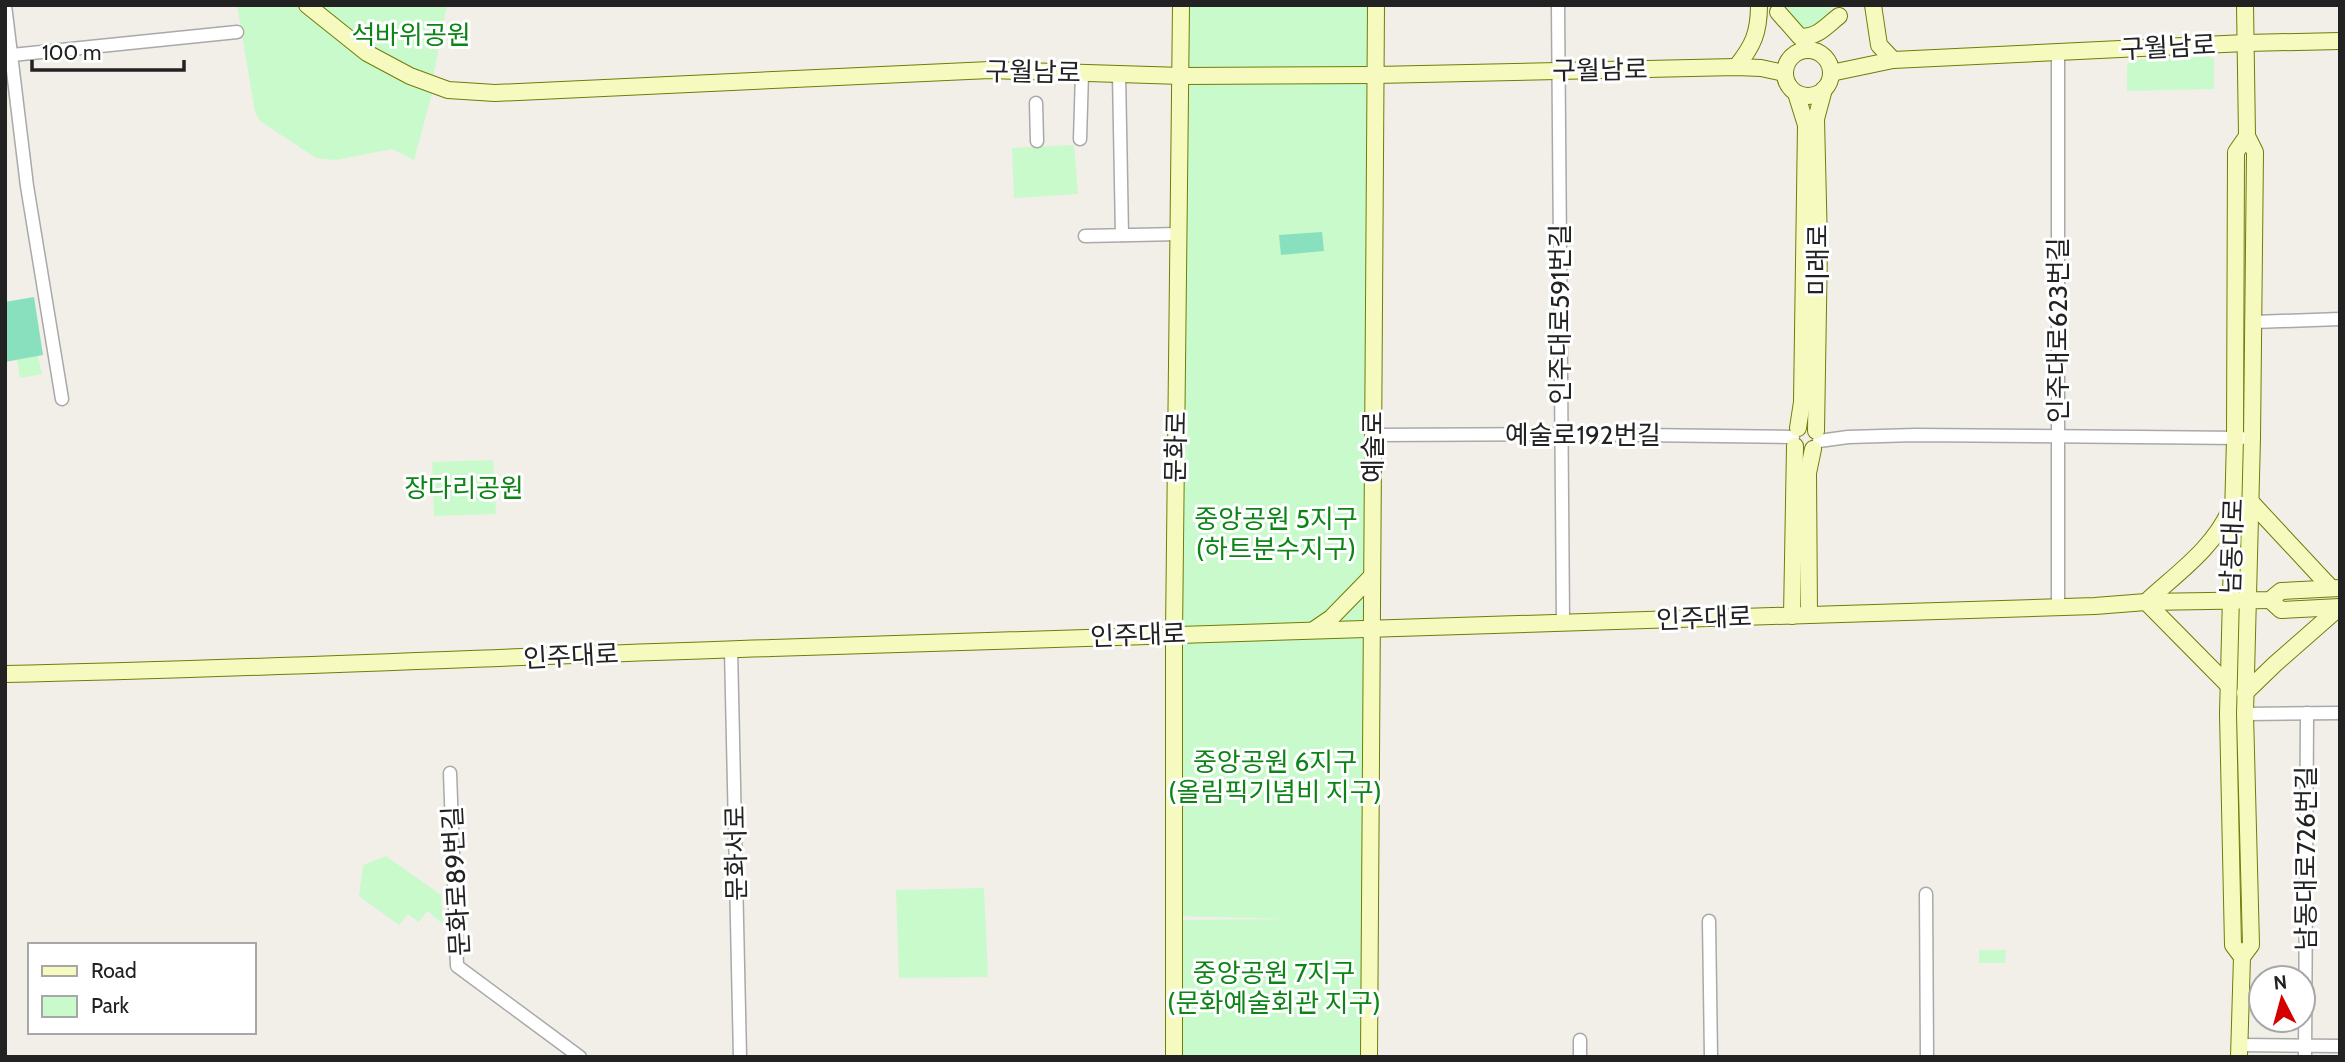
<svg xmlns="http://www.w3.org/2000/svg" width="2345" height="1062" font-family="Cabin,'Noto Sans KR',sans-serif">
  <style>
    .park { fill: #c8facc }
    .pitch { fill: #88e0be }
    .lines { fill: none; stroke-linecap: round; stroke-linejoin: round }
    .street-casing { stroke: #a9a9a9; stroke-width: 15 }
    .secondary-casing { stroke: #707d05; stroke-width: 18 }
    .street { stroke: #fff; stroke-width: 12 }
    .secondary { stroke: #f7fabf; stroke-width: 16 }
    .labels { text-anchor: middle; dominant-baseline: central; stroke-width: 6; stroke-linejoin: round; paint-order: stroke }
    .park-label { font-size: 26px; fill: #0c8416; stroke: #fff }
    .street-label { font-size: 26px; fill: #222; stroke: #fff }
  </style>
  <rect width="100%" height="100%" fill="#f2efe9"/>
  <g class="park">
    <path d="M237 5H298L358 55 433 90 414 160 392 149 336 160 316 158 260 121 255 112Z"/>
    <path d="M317 5H447L433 78 366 46Z"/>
    <path d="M1181 5H1376L1369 1057H1178L1179 920 1286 919 1179 916 1180 629 1186 81 1195 76 1182 58Z"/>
    <path d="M1786 5H1833L1818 29 1808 31 1798 29Z"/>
    <path d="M2209 56 2214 59V89L2127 91V65L2131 60Z"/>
    <path d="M1074 145 1078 194 1014 198 1012 148Z"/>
    <path d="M38 356 42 374 20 378 17 360Z"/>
    <path d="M493 460 496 514 434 516 432 462Z"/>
    <path d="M386 856 441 895 443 924 427 911 419 922 408 914 399 925 359 896 363 865Z"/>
    <path d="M984 888 988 977 899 978 896 890Z"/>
    <path d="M1979 950H2006L2005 963H1979Z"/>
  </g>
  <g class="pitch">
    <path d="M1322 232 1324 251 1281 255 1279 235Z"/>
    <path d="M34 297 43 355 5 362V302Z"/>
  </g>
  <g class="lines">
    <defs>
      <g id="street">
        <path d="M5 5 27 186 62 399"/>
        <path d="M1558 5 1563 622"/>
        <path d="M12 55 237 32"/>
        <path d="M1119 74 1122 235"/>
        <path d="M1036 103 1037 141"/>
        <path d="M1080 139 1082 73"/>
        <path d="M1085 236 1179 234"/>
        <path d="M2254 322 2340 319"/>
        <path d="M1373 435 1561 434 1793 437"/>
        <path d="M1819 441 1848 437 1915 435 2242 438"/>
        <path d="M2058 607V52"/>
        <path d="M731 649 740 1057"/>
        <path d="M2245 714 2340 713"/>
        <path d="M450 773 457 966 580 1057"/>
        <path d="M1926 894 1927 1057"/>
        <path d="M1709 921 1711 1057"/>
        <path d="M1580 1040V1057"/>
        <path d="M2239 1045 2340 1046"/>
        <path d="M2305 1057 2307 713"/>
      </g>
      <g id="secondary">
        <path d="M307 5 367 53 410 76 448 90 495 93 990 70 1182 76 1375 75 1736 67 1761 68 1784 73"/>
        <path d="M1873 5 1879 45 1893 60"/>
        <path d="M1778 12 1800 37C1817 38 1826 26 1839 16"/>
        <circle cx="1808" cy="73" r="23"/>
        <path d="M1736 67C1753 46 1759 33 1759 5"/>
        <path d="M1831 73 1893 60 2245 43 2340 41"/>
        <path d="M1796 93 1806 125 1802 402 1798 428"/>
        <path d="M1816 431 1819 245 1816 119 1824 89"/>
        <path d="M2251 502 2331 588"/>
        <path d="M2270 600 2281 610 2340 607"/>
        <path d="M1809 615 1808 473 1813 449"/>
        <path d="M1792 616 1795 446"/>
        <path d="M1315 629 1331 618 1372 576"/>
        <path d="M5 674C261 669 516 656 772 648 1213 633 1654 620 2095 606L2146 602 2270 600 2281 591 2340 588"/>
        <path d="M2228 685 2146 602C2176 574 2213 549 2230 510"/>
        <path d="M2245 693 2275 664 2340 607"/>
        <path d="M2242 957 2233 945 2228 714 2235 438 2236 152 2247 136"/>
        <path d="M1174 1057V634L1181 5"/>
        <path d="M1369 1057 1376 5"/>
        <path d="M2239 1057 2242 957 2251 945 2245 714 2252 438 2255 152 2247 136 2245 5"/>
      </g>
    </defs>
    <use href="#street" class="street-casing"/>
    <use href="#secondary" class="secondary-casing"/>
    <use href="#street" class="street"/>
    <use href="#secondary" class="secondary"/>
  </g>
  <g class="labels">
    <g class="park-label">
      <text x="411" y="35">석바위공원</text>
      <text x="464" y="488">장다리공원</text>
      <text x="1276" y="519">중앙공원 5지구<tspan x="1276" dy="30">(하트분수지구)</tspan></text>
      <text x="1275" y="762">중앙공원 6지구<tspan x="1275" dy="30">(올림픽기념비 지구)</tspan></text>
      <text x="1274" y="973">중앙공원 7지구<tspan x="1274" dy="30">(문화예술회관 지구)</tspan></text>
    </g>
    <g class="street-label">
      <text transform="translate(2168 47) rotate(-3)">구월남로</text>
      <text transform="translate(1600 70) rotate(-1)">구월남로</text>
      <text transform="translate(1033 72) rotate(1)">구월남로</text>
      <text transform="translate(1818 260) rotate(-90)">미래로</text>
      <text transform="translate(1560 314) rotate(-90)">인주대로591번길</text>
      <text transform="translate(2058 330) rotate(-90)">인주대로623번길</text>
      <text x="1583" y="435">예술로192번길</text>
      <text transform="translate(1176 447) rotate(-89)">문화로</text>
      <text transform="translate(1373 447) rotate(-90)">예술로</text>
      <text transform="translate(2232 546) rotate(-88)">남동대로</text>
      <text transform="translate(1704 618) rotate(-2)">인주대로</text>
      <text transform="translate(1138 635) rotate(-2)">인주대로</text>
      <text transform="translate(571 656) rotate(-3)">인주대로</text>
      <text transform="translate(736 853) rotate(-91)">문화서로</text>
      <text transform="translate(2306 858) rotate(-90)">남동대로726번길</text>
      <text transform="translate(456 881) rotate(-93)">문화로89번길</text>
    </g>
  </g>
  <rect width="2345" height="1062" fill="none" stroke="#222222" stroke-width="14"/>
  <rect x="28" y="943" width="228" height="91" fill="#ffffff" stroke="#a7a7a7" stroke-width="2"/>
  <rect x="42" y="966" width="35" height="10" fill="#f7fabf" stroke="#a7a7a7" stroke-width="2"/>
  <text x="91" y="978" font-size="21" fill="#222222">Road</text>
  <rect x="42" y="996" width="35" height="21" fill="#c8facc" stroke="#a7a7a7" stroke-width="2"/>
  <text x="91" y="1013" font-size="21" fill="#222222">Park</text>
  <g transform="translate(2282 999) rotate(354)"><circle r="33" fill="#ffffff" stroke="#a7a7a7" stroke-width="2"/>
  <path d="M0-5L12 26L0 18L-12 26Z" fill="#d40000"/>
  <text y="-10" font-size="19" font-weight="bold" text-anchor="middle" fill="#222222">N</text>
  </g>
  <path d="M32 60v10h152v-10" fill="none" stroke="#222222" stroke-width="3.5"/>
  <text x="42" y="60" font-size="21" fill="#222222" stroke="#ffffff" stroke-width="5" paint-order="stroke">100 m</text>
</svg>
